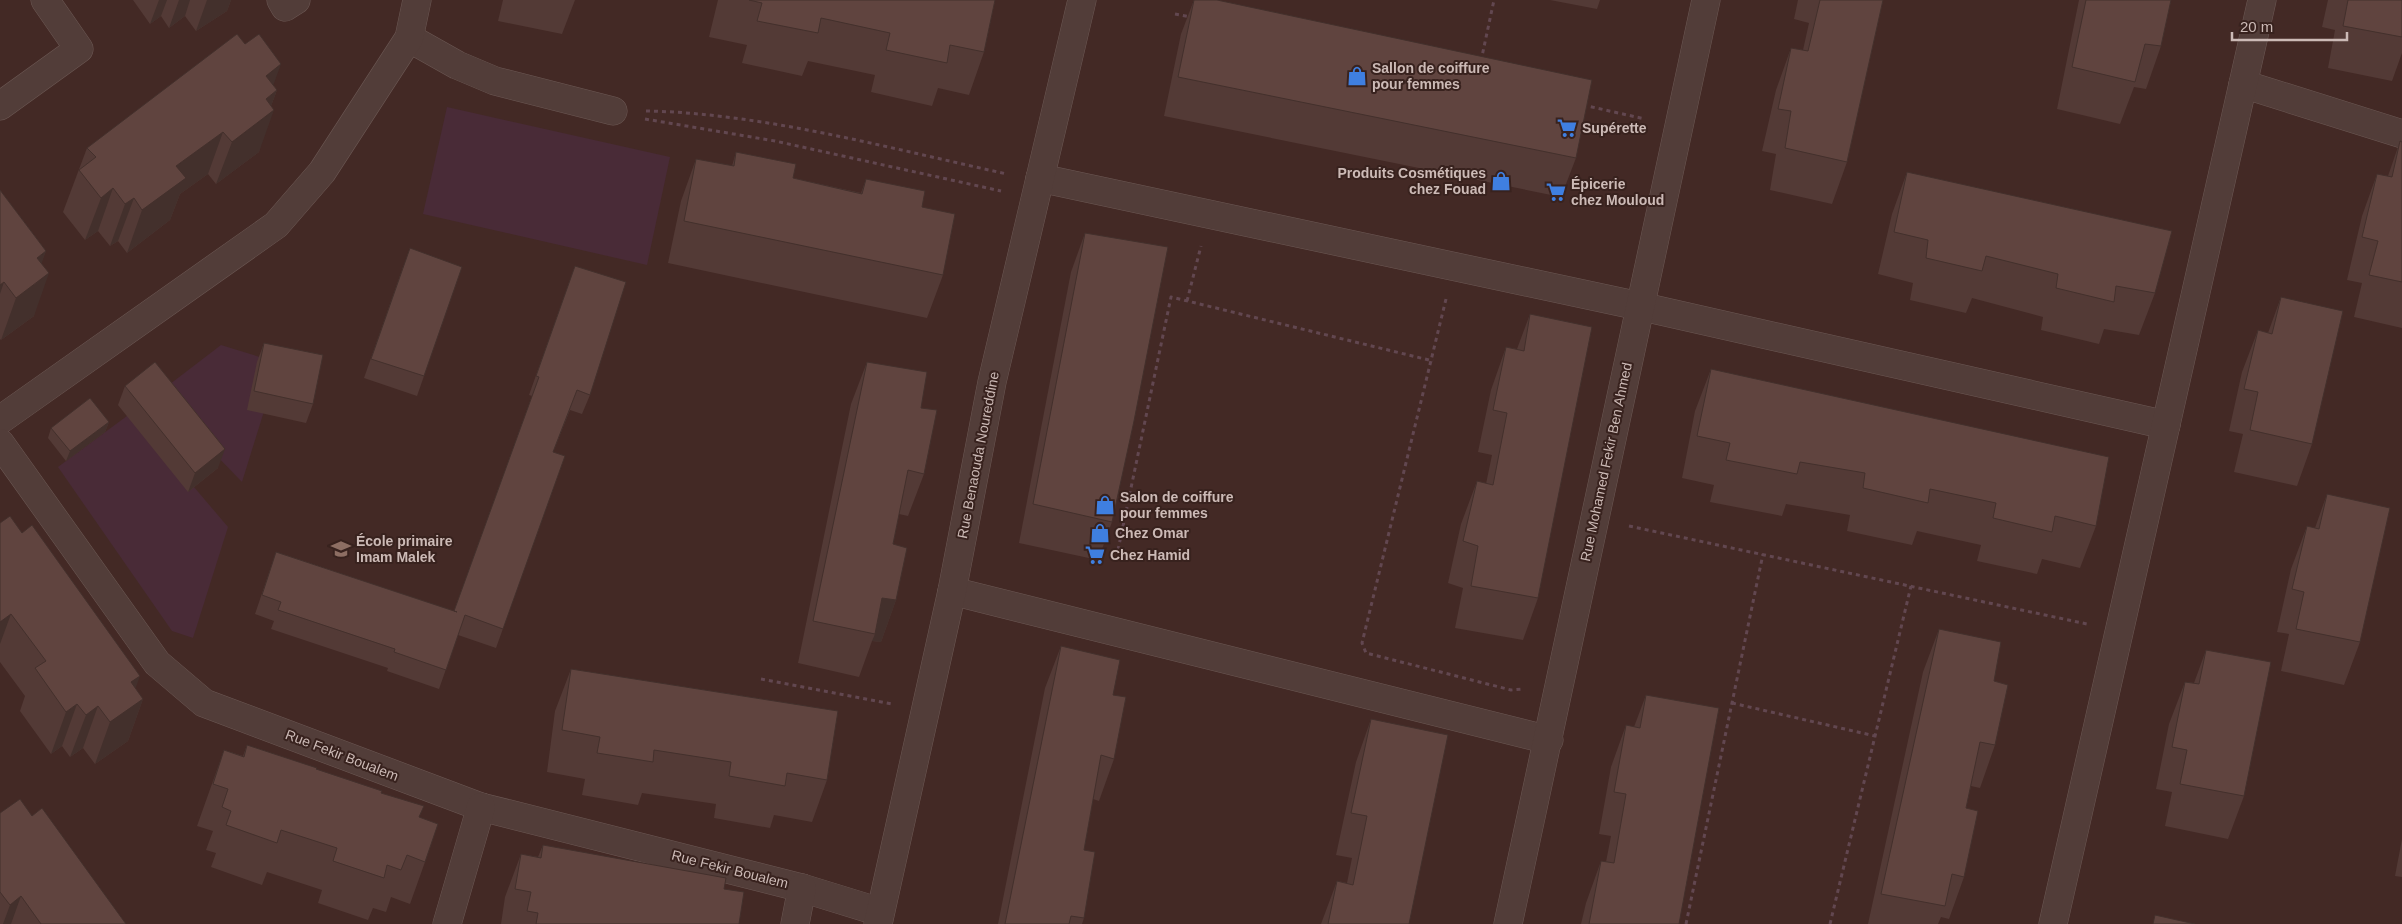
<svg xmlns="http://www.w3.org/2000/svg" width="2402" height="924" font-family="Arial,sans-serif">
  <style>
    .green { fill: #492b37 }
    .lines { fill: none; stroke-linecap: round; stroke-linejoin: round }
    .minor-casing { stroke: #6c5854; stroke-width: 29 }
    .path { stroke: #624750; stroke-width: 3; stroke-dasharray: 4 4; stroke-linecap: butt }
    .minor { stroke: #523d39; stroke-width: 28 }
    .wall { fill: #533a36 }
    .shaded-wall { fill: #43302c }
    .building { fill: #60443f; stroke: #43302c }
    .labels { text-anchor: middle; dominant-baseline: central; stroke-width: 4; stroke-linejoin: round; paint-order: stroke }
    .poi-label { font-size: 14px; font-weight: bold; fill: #ccbab6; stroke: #38221e; text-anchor: start }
    .street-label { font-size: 14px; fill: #ccbab6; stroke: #38221e }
  </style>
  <rect width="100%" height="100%" fill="#432925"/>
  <g class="green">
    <path d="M447 107 670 157 647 265 423 214Z"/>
    <path d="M221 345 279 363 242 482 157 394Z"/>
    <path d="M131 413 228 527 193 638 172 631 58 467Z"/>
  </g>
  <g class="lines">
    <defs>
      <g id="minor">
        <path d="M281 0 285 7 296 0"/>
        <path d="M409 38 457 65 495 81 613 111"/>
        <path d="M2243 84 2402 134"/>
        <path d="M0 106 79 49 45 0"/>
        <path d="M1040 178 1639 306 2166 425"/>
        <path d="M0 420 276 225 322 172 409 38 417 0"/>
        <path d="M0 443 157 663 204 703 481 807 802 888 880 912"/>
        <path d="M952 591 1549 740"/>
        <path d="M447 924 481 807"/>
        <path d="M795 924 802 888"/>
        <path d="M878 924 952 591 992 382 1082 0"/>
        <path d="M1508 924 1706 0"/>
        <path d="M2053 924 2262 0"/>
      </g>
    </defs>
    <use href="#minor" class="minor-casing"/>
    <g class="path">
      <path d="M1175 14 1191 17"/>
      <path d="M1481 61 1494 0"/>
      <path d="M1583 105 1645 119"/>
      <path d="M646 111C763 113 892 149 1007 174"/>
      <path d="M645 119 775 141 1001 191"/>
      <path d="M1446 299 1362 643 1366 653 1511 690 1523 689"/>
      <path d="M1187 301 1201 246"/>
      <path d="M1629 526 2087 624"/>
      <path d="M1118 550 1171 297 1433 361"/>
      <path d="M761 679 892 704"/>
      <path d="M1732 703 1875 736"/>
      <path d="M1686 924 1763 554"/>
      <path d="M1830 924 1911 586"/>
    </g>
    <use href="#minor" class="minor"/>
  </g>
  <g class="wall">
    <path d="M133 0H231L227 11 196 31 185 16 169 28 161 16 150 24Z"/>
    <path d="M503 0H575L562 34 498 21Z"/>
    <path d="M718 0H995L984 52 969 95 938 88 932 106 871 92 875 75 808 61 802 76 742 63 747 45 709 37Z"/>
    <path d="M1194 0H1217L1576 158 1561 197 1164 116 1181 34Z"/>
    <path d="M1550 0H1600L1597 9Z"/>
    <path d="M1798 0H1883L1847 162 1832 204 1770 190 1776 154 1762 151 1776 90 1791 48 1803 50 1809 23 1794 19Z"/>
    <path d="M2079 0H2171L2161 46 2146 89 2134 87 2120 124 2057 109Z"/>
    <path d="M2328 0H2402V53L2392 81 2328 68 2335 30 2322 27Z"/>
    <path d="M273 85 277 90 271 106 259 152 216 184 208 174 180 194 170 220 127 253 118 241 110 246 98 231 85 240 63 212 87 148Z"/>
    <path d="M2400 141 2402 142V328L2354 317 2362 283 2347 280 2362 216 2377 174 2388 176Z"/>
    <path d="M736 152 793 178 861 193 866 179 922 207 943 275 927 318 668 263 681 201 696 159 732 166Z"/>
    <path d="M1907 172 2155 293 2139 335 2104 329 2099 344 2041 330 2043 317 1972 298 1966 313 1910 300 1913 283 1878 274 1892 214Z"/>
    <path d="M0 190 46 251 41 263 34 316 1 340 0 339Z"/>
    <path d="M1085 233 1112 522 1098 560 1019 543 1071 272Z"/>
    <path d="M575 266 590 395 582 414 570 410 553 452 565 456 496 648 458 635 439 689 387 671 388 668 271 629 274 621 255 614 276 552 454 611 532 396 529 395Z"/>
    <path d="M403 267 424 376 417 396 364 378Z"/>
    <path d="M2281 297 2312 444 2297 486 2234 472 2243 434 2229 431 2242 372 2258 330 2268 333Z"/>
    <path d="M1530 314 1538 598 1523 640 1455 628 1463 588 1448 583 1461 524 1477 481 1486 484 1492 455 1478 452 1491 390 1506 347 1517 349Z"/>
    <path d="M264 343 313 404 306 423 247 410 257 362Z"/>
    <path d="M867 362 921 408 924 474 908 516 899 514 893 544 896 600 881 642 872 641 859 677 798 663 851 404Z"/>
    <path d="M1711 369 2096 526 2080 568 2042 559 2037 574 1977 561 1981 545 1917 531 1912 545 1847 531 1850 515 1786 504 1782 516 1710 502 1714 485 1682 478 1695 411Z"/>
    <path d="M125 386 218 468 188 492 118 405Z"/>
    <path d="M109 422 105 432 66 461 48 438 51 428Z"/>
    <path d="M2327 494 2360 642 2344 685 2281 671 2289 634 2277 632 2291 569 2307 526 2315 528Z"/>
    <path d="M0 523 143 699 128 741 95 764 83 748 70 757 62 746 51 754 20 711 25 696 0 662Z"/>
    <path d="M1939 629 1994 681 1995 745 1980 788 1971 786 1966 808 1964 877 1949 919 1941 917 1938 924H1868L1923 672Z"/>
    <path d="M1061 646 1113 695 1114 759 1099 801 1093 799 1084 850V918L1082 924H998L1045 688Z"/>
    <path d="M2206 650 2244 796 2228 839 2165 826 2172 792 2156 789 2169 724 2185 682 2194 683Z"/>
    <path d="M571 669 827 780 812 822 774 815 770 828 714 818 716 804 642 793 638 805 582 795 585 779 547 772 555 711Z"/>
    <path d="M1646 695 1679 924H1581L1586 903 1601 861 1606 862 1611 836 1599 834 1611 767 1626 725 1634 727Z"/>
    <path d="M1371 719 1409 924H1321L1337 881 1347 883 1352 858 1336 855 1356 762Z"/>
    <path d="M247 745 381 793 420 817 425 862 410 904 391 897 386 912 373 908 368 920 318 903 322 890 267 872 262 885 211 867 216 853 206 850 213 831 197 826 224 750 243 756Z"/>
    <path d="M0 813 32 816 126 924H0Z"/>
    <path d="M2402 839V877L2395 876Z"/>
    <path d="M543 845 724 889 739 924H501L505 897 521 854 538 857Z"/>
  </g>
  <g class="shaded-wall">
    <path d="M159 0H167L161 16 150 24Z"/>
    <path d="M179 0H190L185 16 169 28Z"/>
    <path d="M207 0H231L227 11 196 31Z"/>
    <path d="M281 64 269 97 277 90 268 114 274 110 259 152 216 184 232 142 266 76Z"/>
    <path d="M223 132 208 174 180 194 170 220 127 253 142 210 176 166Z"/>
    <path d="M113 188 98 231 85 240 101 198Z"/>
    <path d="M134 198 118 241 110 246 125 204Z"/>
    <path d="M46 251 34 285 49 273 34 316 1 340 16 298 37 258Z"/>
    <path d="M4 282 0 294V285Z"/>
    <path d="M109 422 105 432 66 461 70 451Z"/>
    <path d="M225 449 218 468 188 492 195 473Z"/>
    <path d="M882 598 896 600 881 642 872 641 875 634Z"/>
    <path d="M11 614 0 644V622Z"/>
    <path d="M140 676 128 709 143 699 128 741 95 764 110 722 131 682Z"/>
    <path d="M77 704 62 746 51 754 66 712Z"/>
    <path d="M98 706 83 748 70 757 86 715Z"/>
    <path d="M21 896 11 924H3L10 905Z"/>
  </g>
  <g class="building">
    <path d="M749 0H995L984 52 950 45 947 63 886 50 890 33 821 18 818 33 757 21 762 3Z"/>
    <path d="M1194 0H1217L1592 80 1576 158 1178 77Z"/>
    <path d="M1820 0H1883L1847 162 1785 148 1791 111 1778 109 1791 48 1808 51Z"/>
    <path d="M2086 0H2171L2161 46 2145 44 2135 82 2072 67Z"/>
    <path d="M2348 0H2402V37L2343 26Z"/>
    <path d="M237 34 245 44 259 34 281 64 266 76 277 90 266 99 274 110 232 142 223 132 176 166 186 178 142 210 134 198 125 204 113 188 101 198 79 170 96 157 87 148Z"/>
    <path d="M2400 141 2402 142V282L2369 275 2378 241 2362 237 2377 174 2392 177Z"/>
    <path d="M736 152 796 164 793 178 862 194 866 179 925 191 922 207 955 214 943 275 684 221 696 159 734 166Z"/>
    <path d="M1907 172 2172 231 2155 293 2116 286 2114 302 2056 288 2058 274 1986 256 1982 271 1926 258 1928 240 1894 232Z"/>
    <path d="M0 190 46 251 37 258 49 273 16 298 4 282 0 285Z"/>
    <path d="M1085 233 1168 247 1134 421 1112 522 1033 504Z"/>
    <path d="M410 248 462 267 424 376 371 359Z"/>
    <path d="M575 266 626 282 590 395 577 390 553 452 565 456 503 629 465 615 446 670 394 652 395 649 278 610 281 602 262 595 276 552 457 612 454 611 539 377 536 376Z"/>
    <path d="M2281 297 2343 311 2312 444 2250 430 2258 392 2244 389 2258 330 2272 334Z"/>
    <path d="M1530 314 1592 327 1538 598 1471 586 1478 546 1463 541 1477 481 1493 485 1507 413 1493 410 1506 347 1524 351Z"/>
    <path d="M264 343 323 355 313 404 254 391Z"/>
    <path d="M155 362 225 449 195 473 125 386Z"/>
    <path d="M867 362 927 372 921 408 937 410 924 474 908 470 893 544 907 548 896 600 882 598 875 634 813 621Z"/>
    <path d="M1711 369 2109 457 2096 526 2055 516 2052 532 1993 518 1996 503 1930 489 1928 503 1863 488 1865 473 1800 462 1797 474 1726 460 1730 443 1697 436Z"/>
    <path d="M90 398 109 422 70 451 51 428Z"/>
    <path d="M2327 494 2390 508 2360 642 2296 629 2304 592 2292 589 2307 526 2319 529Z"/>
    <path d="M10 516 22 533 32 525 140 676 131 682 143 699 110 722 98 706 86 715 77 704 66 712 35 668 46 661 11 614 0 622V523Z"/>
    <path d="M1939 629 2001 642 1994 681 2008 685 1995 745 1980 742 1966 808 1978 811 1964 877 1952 874 1945 906 1881 894Z"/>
    <path d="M1061 646 1120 660 1113 695 1126 697 1114 759 1101 755 1084 850 1095 852 1084 918 1071 916 1069 924H1005Z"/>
    <path d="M2206 650 2271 662 2244 796 2180 784 2187 750 2172 747 2185 682 2199 684Z"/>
    <path d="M571 669 838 711 827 780 787 773 785 786 729 776 731 762 654 750 653 762 597 753 600 737 562 730Z"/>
    <path d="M1646 695 1719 708 1679 924H1589L1601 861 1614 863 1626 794 1614 792 1626 725 1640 728Z"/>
    <path d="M1371 719 1448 735 1409 924H1328L1337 881 1353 885 1367 816 1351 813Z"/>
    <path d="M247 745 317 768 316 769 382 791 381 793 424 806 419 817 438 824 425 862 407 855 401 870 387 865 384 878 333 861 337 848 281 830 277 843 226 825 231 811 222 807 228 789 213 784 224 750 244 757Z"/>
    <path d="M20 799 32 816 42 808 126 924H41L21 896 10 905 0 892V813Z"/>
    <path d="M543 845 726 878 724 889 744 892 739 924H536L538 913 527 911 531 892 515 889 521 854 541 858Z"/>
    <path d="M2155 915 2195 924H2153Z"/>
  </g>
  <defs>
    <symbol id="shop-bare" viewBox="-9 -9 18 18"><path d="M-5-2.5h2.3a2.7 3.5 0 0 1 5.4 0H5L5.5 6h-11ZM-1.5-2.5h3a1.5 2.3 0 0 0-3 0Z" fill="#3f7fe0" stroke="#38221e" stroke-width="2.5" paint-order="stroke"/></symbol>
    <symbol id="supermarket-bare" viewBox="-9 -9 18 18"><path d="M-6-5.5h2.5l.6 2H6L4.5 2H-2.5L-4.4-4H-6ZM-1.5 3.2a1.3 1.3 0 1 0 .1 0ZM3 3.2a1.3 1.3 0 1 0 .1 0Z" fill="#3f7fe0" stroke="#38221e" stroke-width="2.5" paint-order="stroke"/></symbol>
    <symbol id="school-bare" viewBox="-9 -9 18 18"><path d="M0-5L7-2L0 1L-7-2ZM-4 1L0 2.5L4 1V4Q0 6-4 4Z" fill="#8d6e63" stroke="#38221e" stroke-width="2.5" paint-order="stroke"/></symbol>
  </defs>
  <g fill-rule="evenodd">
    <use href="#shop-bare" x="1343" y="62" width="28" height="28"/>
    <use href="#supermarket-bare" x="1553" y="114" width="28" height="28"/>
    <use href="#shop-bare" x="1487" y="167" width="28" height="28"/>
    <use href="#supermarket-bare" x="1542" y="178" width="28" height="28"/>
    <use href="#shop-bare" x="1091" y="491" width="28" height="28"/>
    <use href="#shop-bare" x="1086" y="519" width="28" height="28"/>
    <use href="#school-bare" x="327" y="535" width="28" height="28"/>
    <use href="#supermarket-bare" x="1081" y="541" width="28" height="28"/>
  </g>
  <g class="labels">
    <g class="poi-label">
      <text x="1372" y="68">Sallon de coiffure<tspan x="1372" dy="16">pour femmes</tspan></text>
      <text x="1582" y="128">Supérette</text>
      <text x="1486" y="173" text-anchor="end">Produits Cosmétiques<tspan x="1486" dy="16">chez Fouad</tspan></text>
      <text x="1571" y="184">Épicerie<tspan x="1571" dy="16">chez Mouloud</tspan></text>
      <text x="1120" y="497">Salon de coiffure<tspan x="1120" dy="16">pour femmes</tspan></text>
      <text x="1115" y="533">Chez Omar</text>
      <text x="356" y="541">École primaire<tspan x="356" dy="16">Imam Malek</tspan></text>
      <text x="1110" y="555">Chez Hamid</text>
    </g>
    <g class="street-label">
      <text transform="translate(978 455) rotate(-79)">Rue Benaouda Noureddine</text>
      <text transform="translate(1606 462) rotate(-78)">Rue Mohamed Fekir Ben Ahmed</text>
      <text transform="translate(342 755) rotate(21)">Rue Fekir Boualem</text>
      <text transform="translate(730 869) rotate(14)">Rue Fekir Boualem</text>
    </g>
  </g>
  <path d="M2232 32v8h115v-8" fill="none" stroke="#ccbab6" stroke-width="2.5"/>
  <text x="2240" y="32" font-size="15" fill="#ccbab6" stroke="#38221e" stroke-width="4" paint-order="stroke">20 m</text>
</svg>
